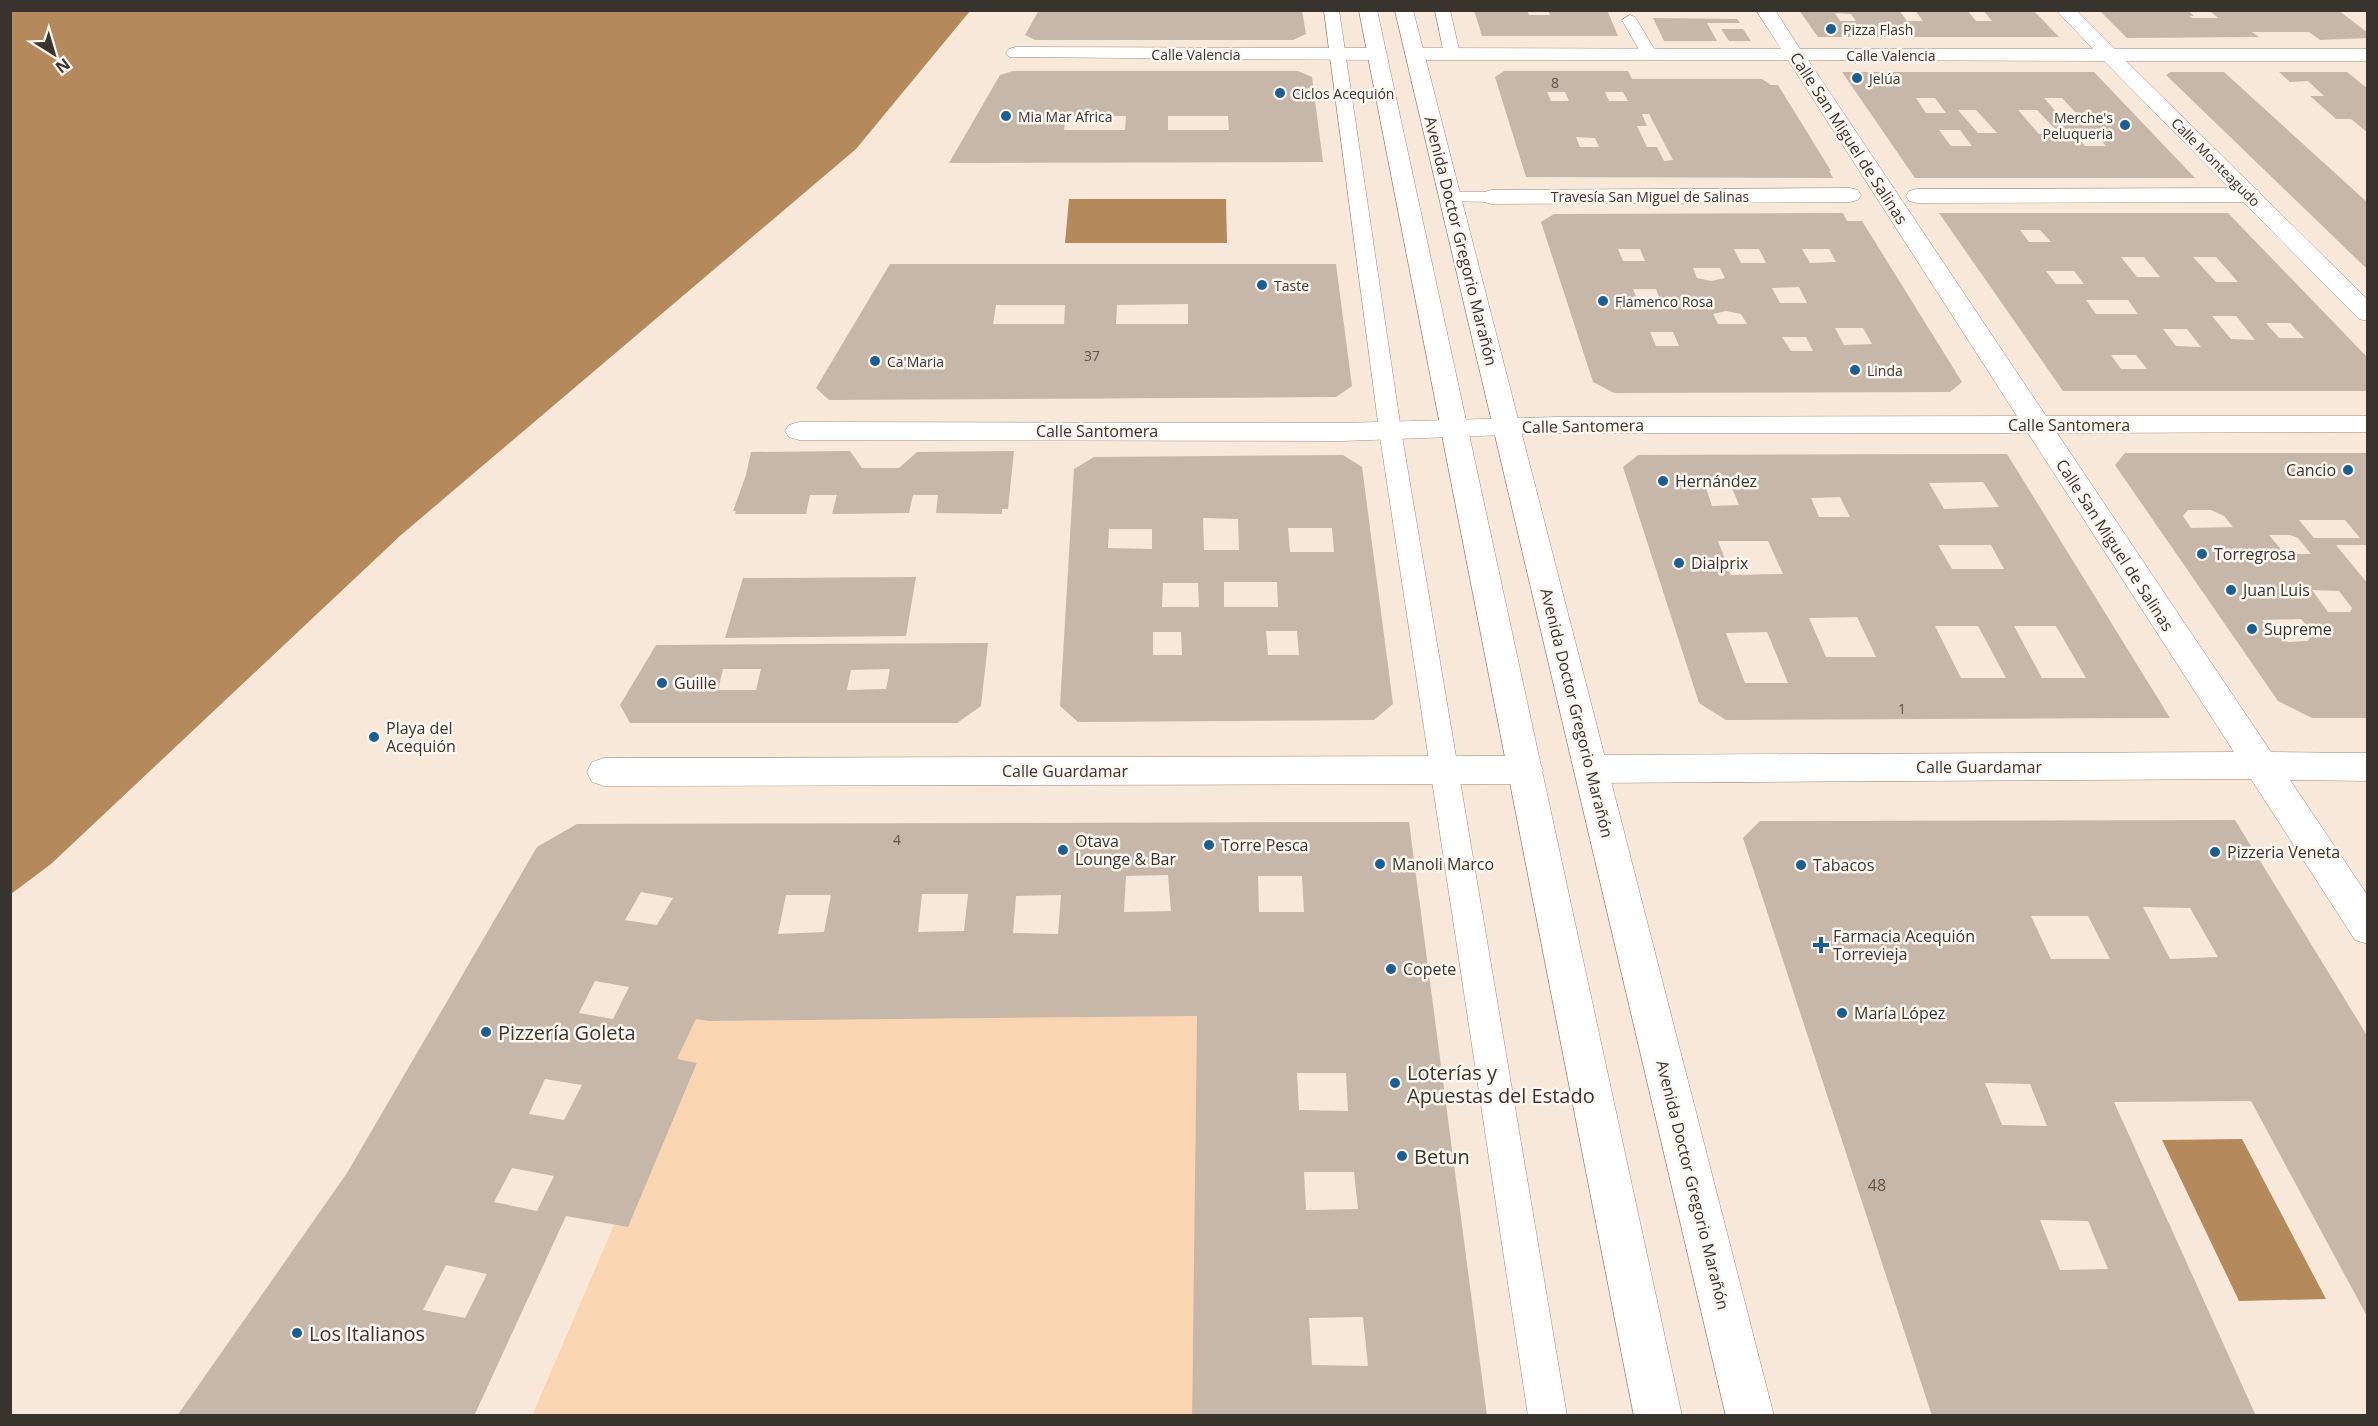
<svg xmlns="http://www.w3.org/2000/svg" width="2378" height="1426" font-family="'Open Sans',sans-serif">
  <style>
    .green { fill: #f9d5b1 }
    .water { fill: #b4895c }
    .building { fill: #c6b7a9; fill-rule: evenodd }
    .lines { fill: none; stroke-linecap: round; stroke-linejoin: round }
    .service-casing { stroke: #9b8d7f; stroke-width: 1 }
    .pedestrian-casing { stroke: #9b8d7f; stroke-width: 1 }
    .minor-casing { stroke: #9b8d7f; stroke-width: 1 }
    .tertiary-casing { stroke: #9b8d7f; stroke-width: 1 }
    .service { fill: #fff; fill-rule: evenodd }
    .pedestrian { fill: #fff; fill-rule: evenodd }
    .minor { fill: #fff; fill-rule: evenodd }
    .tertiary { fill: #fff; fill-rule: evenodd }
    .poi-dot { fill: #195f93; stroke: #fef7f1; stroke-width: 2 }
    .labels { text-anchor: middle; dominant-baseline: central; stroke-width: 5; stroke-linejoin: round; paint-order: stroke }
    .far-poi-label { font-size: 14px; fill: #39332e; stroke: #fef7f1; text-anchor: start }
    .far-street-label { font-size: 14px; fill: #39332e; stroke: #fef7f1 }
    .number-label { font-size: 14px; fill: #5c544d }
    .street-label { font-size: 16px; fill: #39332e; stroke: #fef7f1 }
    .poi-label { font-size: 16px; fill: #39332e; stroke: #fef7f1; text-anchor: start }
    .near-number-label { font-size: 16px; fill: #5c544d }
    .near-poi-label { font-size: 20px; fill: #39332e; stroke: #fef7f1; text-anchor: start }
  </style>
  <rect width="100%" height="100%" fill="#f8e8d9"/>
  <path class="green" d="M1197 1016 1192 1415 532 1416 614 1225 628 1226 697 1064 677 1059 696 1019 708 1021Z"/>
  <g class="water">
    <path d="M11 10H970V11L856 149 401 535 51 864 11 894Z"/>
    <path d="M1069 199H1226L1227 243H1065Z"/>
    <path d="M2242 1139 2326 1299 2239 1301 2162 1140Z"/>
  </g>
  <g class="building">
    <path d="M1039 10H1302L1306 34 1293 40H1035L1025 35Z"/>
    <path d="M1474 10H1527L1529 15H1550L1548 10H1607L1618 36H1482Z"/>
    <path d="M1799 10H1899L1907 21H1923L1915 10H1967L1976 21H1992L1983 10H2033L2059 37H1818ZM1835 13 1851 14 1856 21H1840Z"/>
    <path d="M2099 10H2188L2194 16H2189L2192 18H2218L2209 10H2338L2368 33V38L2320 40 2309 32H2252L2259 37 2127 38Z"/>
    <path d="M1653 18 1737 19 1740 23H1707L1717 41H1664Z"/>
    <path d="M1721 29H1743L1751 41H1729Z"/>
    <path d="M1013 71H1298L1312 77 1323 162 949 163 1000 75ZM1066 116H1126L1125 130H1064ZM1168 116H1228L1229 130H1168Z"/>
    <path d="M1504 71H1628L1632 79H1762L1771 85H1778L1831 171H1829L1833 178 1526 177 1495 77ZM1547 92H1565L1569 101H1551ZM1605 92H1623L1628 101H1609ZM1642 114H1649L1673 160 1664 161 1657 147H1647L1637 126H1647ZM1576 137 1595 138 1599 147H1580Z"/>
    <path d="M1842 72H2094L2195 178H1915ZM1916 98H1935L1946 113H1926ZM2044 98H2062L2076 113H2057ZM1958 110H1976L1997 133H1978ZM2018 110H2037L2059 133 2039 134ZM1939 130H1960L1972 146H1951ZM2072 130H2092L2106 146H2085Z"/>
    <path d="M2171 72H2224L2368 203V270L2166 75Z"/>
    <path d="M2279 72H2347L2368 89V133L2351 119H2336L2310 96H2324L2308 81 2290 82Z"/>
    <path d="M1843 213 1847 221H1862L1962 382 1950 392 1614 393 1593 382 1541 222 1554 214ZM1618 249H1640L1645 261H1623ZM1734 249H1759L1766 263H1741ZM1802 249H1829L1836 262 1810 263ZM1693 268H1720L1725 278 1711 281 1697 278ZM1799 287 1807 303H1780L1772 288ZM1633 289H1656L1661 302H1638ZM1726 311 1741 314 1747 324H1718L1713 314ZM1835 328H1863L1872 344 1844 345ZM1650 332H1673L1679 346H1656ZM1782 337H1806L1813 351H1791Z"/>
    <path d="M1939 213H2228L2368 358V391H2063ZM2020 230H2040L2051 242H2029ZM2121 257H2144L2160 277H2137ZM2193 257H2216L2238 282H2216ZM2046 271H2074L2084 284H2056ZM2086 300H2128L2138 314H2096ZM2212 316H2236L2255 340 2231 339ZM2266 323H2290L2304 338H2279ZM2163 329H2187L2201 347 2176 346ZM2111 355H2136L2147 369H2121Z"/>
    <path d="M890 264H1336L1352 386 1336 397 829 400 816 388ZM1188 304V324H1116L1117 305ZM996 305H1065L1064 324H993Z"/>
    <path d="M850 451 862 468H899L917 452 1014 451 1008 509H1002V514L936 513 938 495H913L909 513 832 514 837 495H810L806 514H735L736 511H733L746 475 751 452Z"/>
    <path d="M2125 453H2368V545H2336L2368 584V718H2312L2278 701 2115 465ZM2188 510H2211L2224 516 2233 527 2191 528 2183 516ZM2299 520H2345L2360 538H2314ZM2269 535H2290L2298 538 2311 554H2285ZM2312 590 2339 591 2352 608 2350 612H2328ZM2301 619 2312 632 2308 641 2288 642 2271 633 2262 620Z"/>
    <path d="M2007 454 2170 718 1726 720 1699 703 1623 467 1638 455ZM1983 482 1999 507 1944 509 1929 483ZM1706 488H1732L1739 505 1712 506ZM1840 497 1850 517H1819L1811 498ZM1718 541H1768L1783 574 1731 575ZM1938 545H1991L2004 569H1952ZM1857 617 1876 657H1826L1809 618ZM1935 626H1978L2006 678H1961ZM2014 626H2056L2086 678H2042ZM1767 632 1788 683H1745L1726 633Z"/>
    <path d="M1343 455 1362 467 1393 704 1374 720 1078 722 1060 706 1074 469 1094 457ZM1203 518 1238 519 1239 550H1204ZM1288 528H1332L1334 552H1290ZM1109 529H1152V549L1108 548ZM1224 582H1277L1278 607H1224ZM1163 583H1198L1199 607H1162ZM1266 631H1297L1299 655H1268ZM1153 632H1181L1182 655H1153Z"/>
    <path d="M916 577 906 636 725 638 743 578Z"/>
    <path d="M988 643 981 706 957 723H630L620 705 656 645ZM723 669H761L756 690H718ZM890 669 886 689 847 690 851 670Z"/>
    <path d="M2235 820 2368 1037V1318L2251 1101 2114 1102 2256 1416H1932L1743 838 1760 821ZM2143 907 2190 908 2218 957 2170 959ZM2031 916H2088L2110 959H2051ZM1985 1083 2030 1084 2047 1126 2002 1125ZM2040 1220 2088 1221 2108 1269 2060 1270Z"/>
    <path d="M1409 822 1487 1416H1192L1197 1016 708 1021 696 1019 677 1059 697 1063 628 1227 566 1216 474 1416H177L347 1173 537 847 577 824ZM1168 875 1171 911 1124 912 1126 876ZM1258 876H1302L1304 912H1259ZM641 892 673 898 657 925 625 920ZM922 894H968L964 931 918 932ZM786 895H831L824 932 778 934ZM1061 895 1058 934 1013 933 1016 896ZM595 981 629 987 613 1019 579 1013ZM1297 1073H1346L1348 1111 1299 1110ZM545 1079 582 1085 564 1120 529 1114ZM512 1168 554 1176 537 1211 494 1202ZM1304 1172H1354L1358 1209 1306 1210ZM446 1265 487 1274 465 1318 423 1310ZM1363 1317 1368 1366 1312 1365 1309 1318Z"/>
  </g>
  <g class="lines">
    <defs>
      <g id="service">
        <path d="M1324 10H1339L1401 430 1567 1416H1528L1379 430Z"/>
        <path d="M1435 10H1450L1460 54 1458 57H1446L1444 54Z"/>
        <path d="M1630 15 1635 17 1658 55 1656 58H1644L1642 55 1622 20Z"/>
        <path d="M1450 192H1492L1498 193 1501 197 1498 201 1492 202 1444 201 1441 197 1444 193Z"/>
      </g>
      <g id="pedestrian">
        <path d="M1850 188 1858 190 1861 195 1858 200 1850 202 1492 204 1484 202 1481 197 1484 192 1492 190Z"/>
        <path d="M2250 188 2258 190 2261 195 2258 200 2250 202 1917 203 1909 201 1906 196 1909 191 1917 189Z"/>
      </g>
      <g id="minor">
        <path d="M1756 10H1775L1800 49H2093L2056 10H2076L2115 49H2368V61H2126L2368 300V321L2359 319 2104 61 1808 60 2046 416H2368V432L2057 433 2271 752 2368 753V781L2290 780 2368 896V944L2355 940 2251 779 1591 783 1579 779 1574 769 1579 759 1591 755 2234 752 2028 433H1557L1343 441 799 440 789 437 785 431 789 425 799 422 1343 423 1557 417 2017 416 1788 60H1415L1408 58 1405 54 1408 50 1415 48 1781 49Z"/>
        <path d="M1016 47 1377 48 1384 50 1387 54 1384 58 1377 60 1009 57 1006 53 1009 49Z"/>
        <path d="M1526 756 1538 760 1543 770 1538 780 1526 784 604 786 592 782 587 772 592 762 604 758Z"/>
      </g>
      <g id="tertiary">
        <path d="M1359 10H1377L1682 1416H1634Z"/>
        <path d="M1395 10H1413L1774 1416H1726Z"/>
      </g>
    </defs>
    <use href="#service" class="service-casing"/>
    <use href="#pedestrian" class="pedestrian-casing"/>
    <use href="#minor" class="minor-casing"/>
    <use href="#tertiary" class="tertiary-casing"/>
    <use href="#service" class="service"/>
    <use href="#pedestrian" class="pedestrian"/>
    <use href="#minor" class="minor"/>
    <use href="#tertiary" class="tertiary"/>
  </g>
  <g class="poi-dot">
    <circle cx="1831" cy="29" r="6"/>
    <circle cx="1857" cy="78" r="6"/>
    <circle cx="1280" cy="93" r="6"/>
    <circle cx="1006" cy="116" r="6"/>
    <circle cx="2125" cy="125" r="6"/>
    <circle cx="1262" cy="285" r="6"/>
    <circle cx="1603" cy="301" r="6"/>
    <circle cx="875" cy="361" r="6"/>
    <circle cx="1855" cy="370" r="6"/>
    <circle cx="2348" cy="470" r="6"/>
    <circle cx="1663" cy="481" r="6"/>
    <circle cx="2202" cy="554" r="6"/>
    <circle cx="1679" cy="563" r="6"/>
    <circle cx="2231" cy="590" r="6"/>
    <circle cx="2252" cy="629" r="6"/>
    <circle cx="662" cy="683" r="6"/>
    <circle cx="374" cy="737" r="6"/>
    <circle cx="1209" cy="845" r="6"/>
    <circle cx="1063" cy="850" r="6"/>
    <circle cx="2215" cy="852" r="6"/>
    <circle cx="1380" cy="864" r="6"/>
    <circle cx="1801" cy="865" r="6"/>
    <path d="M1818 936h6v6h6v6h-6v6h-6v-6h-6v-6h6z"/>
    <circle cx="1391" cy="969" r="6"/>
    <circle cx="1842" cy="1013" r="6"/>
    <circle cx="486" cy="1032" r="6"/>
    <circle cx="1395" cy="1083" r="6"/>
    <circle cx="1402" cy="1156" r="6"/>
    <circle cx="297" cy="1333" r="6"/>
  </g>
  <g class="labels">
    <g class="far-poi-label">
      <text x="1843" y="29">Pizza Flash</text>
      <text x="1869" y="78">Jelúa</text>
      <text x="1292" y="93">Ciclos Acequión</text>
      <text x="1018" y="116">Mia Mar Africa</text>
      <text x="2113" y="117" text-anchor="end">Merche's<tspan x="2113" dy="16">Peluqueria</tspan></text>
      <text x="1274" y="285">Taste</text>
      <text x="1615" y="301">Flamenco Rosa</text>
      <text x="887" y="361">Ca'Maria</text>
      <text x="1867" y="370">Linda</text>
    </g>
    <g class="far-street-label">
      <text x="1196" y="54">Calle Valencia</text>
      <text x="1891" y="55">Calle Valencia</text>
      <text transform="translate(2216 162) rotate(45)">Calle Monteagudo</text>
      <text x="1650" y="196">Travesía San Miguel de Salinas</text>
    </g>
    <g class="number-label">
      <text x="1555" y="82">8</text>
      <text x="1092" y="355">37</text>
      <text x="1902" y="708">1</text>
      <text x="897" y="839">4</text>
    </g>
    <g class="street-label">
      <text transform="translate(1849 138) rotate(57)">Calle San Miguel de Salinas</text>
      <text transform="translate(1461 241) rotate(76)">Avenida Doctor Gregorio Marañón</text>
      <text x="2069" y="425">Calle Santomera</text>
      <text transform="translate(1583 426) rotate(-1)">Calle Santomera</text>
      <text x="1097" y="431">Calle Santomera</text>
      <text transform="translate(2115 545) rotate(57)">Calle San Miguel de Salinas</text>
      <text transform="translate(1577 713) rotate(76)">Avenida Doctor Gregorio Marañón</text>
      <text x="1979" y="767">Calle Guardamar</text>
      <text x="1065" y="771">Calle Guardamar</text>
      <text transform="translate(1693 1185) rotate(76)">Avenida Doctor Gregorio Marañón</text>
    </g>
    <g class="poi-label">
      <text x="2336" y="470" text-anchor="end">Cancio</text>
      <text x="1675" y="481">Hernández</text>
      <text x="2214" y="554">Torregrosa</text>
      <text x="1691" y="563">Dialprix</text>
      <text x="2243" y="590">Juan Luis</text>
      <text x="2264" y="629">Supreme</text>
      <text x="674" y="683">Guille</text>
      <text x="386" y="728">Playa del<tspan x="386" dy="18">Acequión</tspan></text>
      <text x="1075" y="841">Otava<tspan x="1075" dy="18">Lounge &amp; Bar</tspan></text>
      <text x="1221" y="845">Torre Pesca</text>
      <text x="2227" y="852">Pizzeria Veneta</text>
      <text x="1392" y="864">Manoli Marco</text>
      <text x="1813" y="865">Tabacos</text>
      <text x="1833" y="936">Farmacia Acequión<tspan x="1833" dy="18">Torrevieja</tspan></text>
      <text x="1403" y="969">Copete</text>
      <text x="1854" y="1013">María López</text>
    </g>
    <g class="near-number-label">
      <text x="1877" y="1185">48</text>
    </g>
    <g class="near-poi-label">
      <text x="498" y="1032">Pizzería Goleta</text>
      <text x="1407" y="1072">Loterías y<tspan x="1407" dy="23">Apuestas del Estado</tspan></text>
      <text x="1414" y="1156">Betun</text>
      <text x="309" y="1333">Los Italianos</text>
    </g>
  </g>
  <rect width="2378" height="1426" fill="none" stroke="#39332e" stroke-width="24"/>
  <g transform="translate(54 54) rotate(143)" stroke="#fef7f1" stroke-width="4.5" paint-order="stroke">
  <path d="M0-4.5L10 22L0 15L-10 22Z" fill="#39332e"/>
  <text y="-9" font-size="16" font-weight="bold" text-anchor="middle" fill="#39332e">N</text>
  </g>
</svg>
